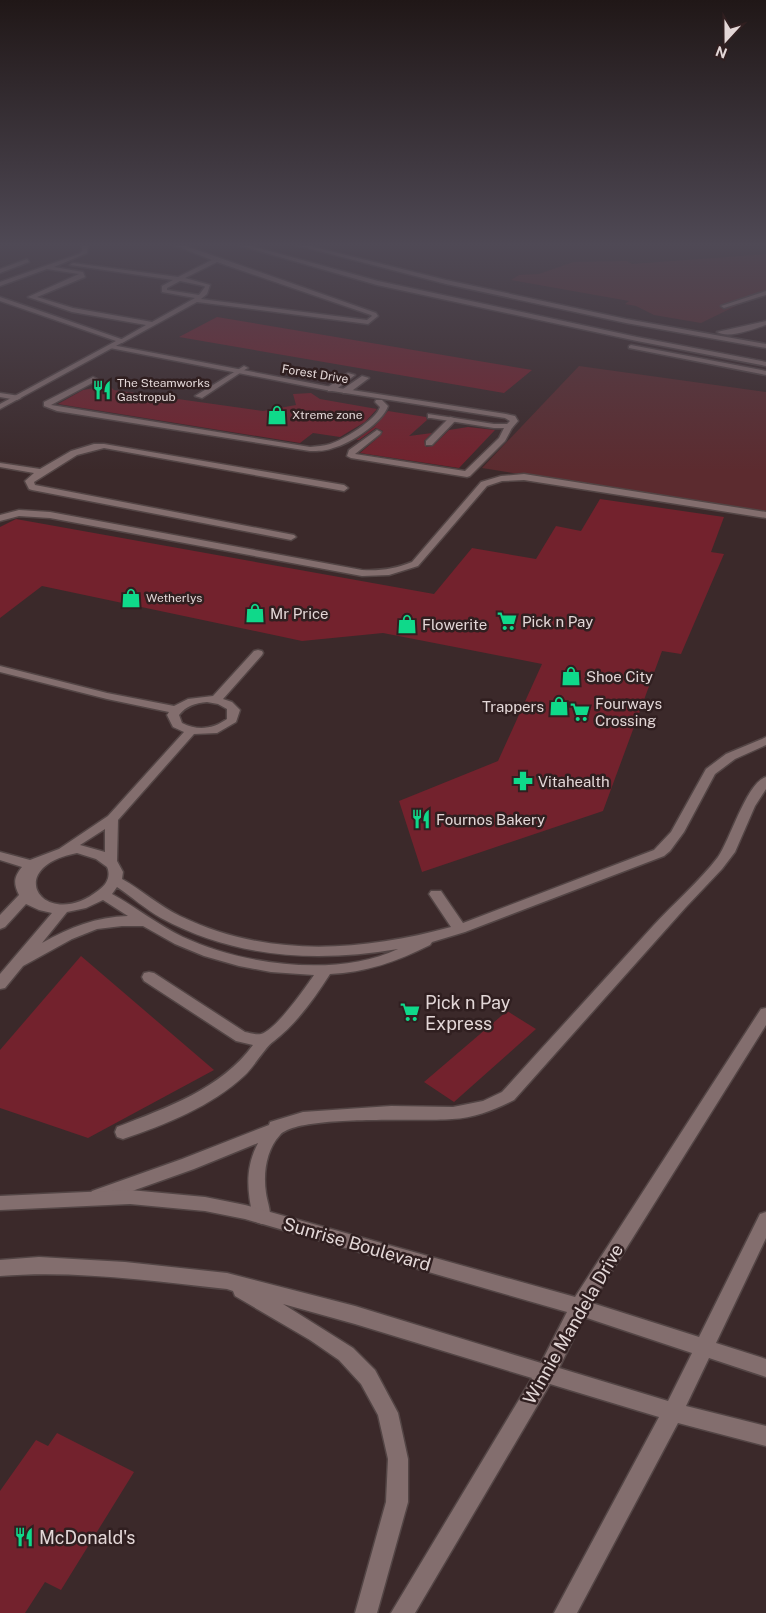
<svg xmlns="http://www.w3.org/2000/svg" width="766" height="1613" font-family="'Public Sans',sans-serif">
  <style>
    .green { fill: #5c2b2f }
    .building { fill: #73222d }
    .lines { fill: none; stroke-linecap: round; stroke-linejoin: round }
    .lane-casing { stroke: #534545; stroke-width: 3 }
    .street-casing { stroke: #534545; stroke-width: 3 }
    .secondary-casing { stroke: #534545; stroke-width: 3 }
    .lane { fill: #836e6e; fill-rule: evenodd }
    .street { fill: #836e6e; fill-rule: evenodd }
    .secondary { fill: #836e6e; fill-rule: evenodd }
    .labels { text-anchor: middle; dominant-baseline: central; stroke-width: 5; stroke-linejoin: round; paint-order: stroke }
    .far-street-label { font-size: 12px; fill: #e3d7d7; stroke: #301f20 }
    .far-poi-label { font-size: 12px; fill: #e3d7d7; stroke: #301f20; text-anchor: start }
    .poi-label { font-size: 15px; fill: #e3d7d7; stroke: #301f20; text-anchor: start }
    .near-poi-label { font-size: 18px; fill: #e3d7d7; stroke: #301f20; text-anchor: start }
    .near-street-label { font-size: 18px; fill: #e3d7d7; stroke: #301f20 }
  </style>
  <rect width="100%" height="100%" fill="#3b292a"/>
  <g class="green">
    <path d="M766 254V295L742 303 701 323 654 315 636 306 625 304 629 301 511 280 519 275 539 274 573 262 627 261 632 264Z"/>
    <path d="M579 366 766 392V514L482 468Z"/>
  </g>
  <g class="building">
    <path d="M217 317 532 370 504 393 179 337Z"/>
    <path d="M100 387H111L114 390 263 411 296 405 293 394 311 393 320 399 377 409 365 422 340 437 313 433 300 443 58 404 83 390Z"/>
    <path d="M388 411 426 417 427 420 409 436 432 433 424 441 426 447 433 446 449 430 468 427 495 430 459 468 360 453 381 435 383 431 376 428 359 440H356L374 427Z"/>
    <path d="M600 499 724 517 711 552 724 554 681 654 662 651 603 811 422 872 399 801 498 761 542 664 383 633 302 641 42 586 0 618V527L16 519 434 594 472 548 536 559 556 526 581 531Z"/>
    <path d="M81 956 214 1070 88 1138 0 1108V1050Z"/>
    <path d="M507 1011 536 1029 454 1102 424 1082Z"/>
    <path d="M57 1433 134 1472 61 1590 45 1582 25 1613H0V1491L36 1440 48 1446Z"/>
  </g>
  <g class="lines">
    <defs>
      <g id="lane">
        <path d="M82 245H88L87 253 54 267 83 272 85 277 37 297 73 308 152 322 195 298 162 292V286L173 280 70 265 73 263 178 277 212 260 174 245H183L376 313 378 316 368 324 197 302 122 343 120 342V340L146 325 72 312 28 297 79 274 47 269 0 286V282L79 254 82 251ZM217 262 371 315 372 316 367 320 201 299 207 294 210 285 185 278ZM180 281 204 286 205 287 199 295 167 290V288Z"/>
        <path d="M27 259 29 262 0 273V269Z"/>
        <path d="M766 291V295L724 308 721 306Z"/>
        <path d="M244 366 248 368 246 369 202 398 195 396Z"/>
        <path d="M348 373 355 375 334 391H328V387Z"/>
        <path d="M362 376 369 378 349 393H343V389Z"/>
        <path d="M93 377 97 379 96 381 51 405 310 447C317 446 323 446 330 444 343 440 376 420 380 407L375 402 376 400H382L388 406C383 422 350 444 333 448 326 451 318 451 310 451L57 411 44 406V402Z"/>
        <path d="M0 393 20 396 21 398 17 400 0 397Z"/>
        <path d="M450 417 457 419 432 445H426V441Z"/>
        <path d="M506 424 513 426 505 441 470 476 467 477 351 458 347 456 349 450 377 430 381 432 380 434 355 454 465 471 499 438Z"/>
        <path d="M524 474 766 512V518L524 480 502 481 487 486 418 566 389 575 362 576 50 518 19 516 0 521V515L19 510 50 512 362 570C380 571 395 569 412 562L481 482 501 476Z"/>
        <path d="M258 650 262 651 263 653 262 655 223 699 232 702 240 710 236 722 217 733 194 734 118 820 117 861 123 872 122 879C142 890 159 906 180 916 267 958 359 952 451 927L429 894 431 891H441L463 923 654 850 671 832 706 769 726 754 762 739 766 737V745L735 759 715 774 684 832 670 851 664 856 465 932 432 942 430 945C398 961 365 973 330 974 314 999 297 1023 274 1041 265 1047 254 1067 244 1076 212 1106 165 1125 123 1139L117 1137 115 1132 117 1127C166 1108 221 1089 253 1045L236 1041 144 981 142 977 144 973 149 972 154 973 245 1032C250 1033 256 1035 261 1034 276 1030 305 988 314 975L271 972 239 966 204 956 175 944 143 926H122L97 929 72 939 23 966 5 988 0 989V974L52 913 39 910 26 904 5 927 0 929V915L19 895C13 883 14 877 22 867L0 860V852L30 860 59 849 108 816 184 732 173 727 167 715 169 712 107 699 0 672V666L107 693 174 706 188 699 213 696 254 651ZM207 702 218 704 227 709V719C213 729 198 731 182 723L179 715C186 706 195 703 207 702ZM105 829V852L80 845ZM77 853 96 859 107 867C111 876 107 884 99 890 45 933 0 868 77 853ZM117 887C132 897 145 909 161 918 235 958 316 963 398 949 336 978 243 965 183 937 158 925 136 907 112 894ZM103 900 128 916C96 917 70 927 42 943L67 912 86 908Z"/>
        <path d="M766 777V789L755 806 735 852 722 869 686 907 514 1100C494 1110 475 1118 452 1119 420 1122 299 1114 280 1135 266 1150 263 1174 266 1193 267 1202 273 1214 268 1222L262 1224 256 1222 253 1217C247 1190 245 1168 258 1143L194 1169 104 1201 98 1203 92 1201 89 1196 92 1191 182 1159 269 1125 270 1122 303 1112 391 1106 453 1107 483 1101 502 1092C553 1036 603 981 653 926 674 903 699 882 718 857 730 840 747 782 766 777Z"/>
      </g>
      <g id="street">
        <path d="M112 345 326 386 506 414 515 416 518 421 512 428H494L431 418H428V414L494 424H507L510 421 505 418 326 390 110 348V346Z"/>
        <path d="M94 444H104L344 485 348 488 344 491 104 448 77 455 34 482 35 485 294 535 296 537 291 540 32 490 29 489 25 481 34 473 0 467V463L40 469 71 451Z"/>
      </g>
      <g id="secondary">
        <path d="M238 245H248L378 281 637 337 766 362V366L637 341 377 285Z"/>
        <path d="M296 245H306L446 280 626 319 766 344V348L626 323 446 284Z"/>
        <path d="M0 297 124 340 125 341 0 409V404L116 341 0 301Z"/>
        <path d="M766 321V325C753 329 729 339 717 332Z"/>
        <path d="M631 345 766 371V375L629 348V346Z"/>
        <path d="M766 1008V1025L592 1303 699 1337 760 1214 766 1212V1238L716 1343 766 1359V1377L709 1358 686 1406 766 1426V1446L678 1423 577 1613H554L659 1417 550 1384 415 1613H391L532 1378 355 1324 283 1304 353 1348 375 1370 398 1413 408 1459V1502L377 1613H355L386 1502 388 1459 378 1415 361 1384 339 1360 310 1340 235 1296 233 1291 227 1289C152 1281 76 1270 0 1276V1260L39 1257 125 1262 227 1273 355 1306 541 1363 567 1312 245 1219 205 1211 130 1204 0 1210V1196L130 1190 205 1197 245 1205 575 1297 761 1009ZM584 1317 692 1353 668 1401 559 1368Z"/>
      </g>
    </defs>
    <use href="#lane" class="lane-casing"/>
    <use href="#street" class="street-casing"/>
    <use href="#secondary" class="secondary-casing"/>
    <use href="#lane" class="lane"/>
    <use href="#street" class="street"/>
    <use href="#secondary" class="secondary"/>
  </g>
  <linearGradient id="sky" x2="0" y2="1"><stop stop-color="#201717"/><stop offset="0.52" stop-color="#4f4955"/><stop offset="1" stop-color="#4f4955" stop-opacity="0"/></linearGradient>
  <rect width="766" height="471" fill="url(#sky)"/>
  <defs>
    <symbol id="restaurant-bare" viewBox="-9 -9 18 18"><path d="M-5-6h1v4h1v-4h1v4h1v-4h1v5L-1.5 .5V6h-2V.5L-5-1ZM5-6V6H3V1.5H1.5Q1.5-4 5-6Z" fill="#0fd98a" stroke="#301f20" stroke-width="2.5" paint-order="stroke"/></symbol>
    <symbol id="shop-bare" viewBox="-9 -9 18 18"><path d="M-5-2.5h2.3a2.7 3.5 0 0 1 5.4 0H5L5.5 6h-11ZM-1.5-2.5h3a1.5 2.3 0 0 0-3 0Z" fill="#0fd98a" stroke="#301f20" stroke-width="2.5" paint-order="stroke"/></symbol>
    <symbol id="supermarket-bare" viewBox="-9 -9 18 18"><path d="M-6-5.5h2.5l.6 2H6L4.5 2H-2.5L-4.4-4H-6ZM-1.5 3.2a1.3 1.3 0 1 0 .1 0ZM3 3.2a1.3 1.3 0 1 0 .1 0Z" fill="#0fd98a" stroke="#301f20" stroke-width="2.5" paint-order="stroke"/></symbol>
    <symbol id="pharmacy-bare" viewBox="-9 -9 18 18"><path d="M-2-6h4v4h4v4h-4v4h-4v-4h-4v-4h4Z" fill="#0fd98a" stroke="#301f20" stroke-width="2.5" paint-order="stroke"/></symbol>
  </defs>
  <g fill-rule="evenodd">
    <use href="#restaurant-bare" x="88" y="376" width="28" height="28"/>
    <use href="#shop-bare" x="263" y="401" width="28" height="28"/>
    <use href="#shop-bare" x="117" y="584" width="28" height="28"/>
    <use href="#shop-bare" x="241" y="599" width="28" height="28"/>
    <use href="#supermarket-bare" x="493" y="607" width="28" height="28"/>
    <use href="#shop-bare" x="393" y="610" width="28" height="28"/>
    <use href="#shop-bare" x="557" y="662" width="28" height="28"/>
    <use href="#shop-bare" x="545" y="692" width="28" height="28"/>
    <use href="#supermarket-bare" x="566" y="698" width="28" height="28"/>
    <use href="#pharmacy-bare" x="509" y="767" width="28" height="28"/>
    <use href="#restaurant-bare" x="407" y="805" width="28" height="28"/>
    <use href="#supermarket-bare" x="396" y="998" width="28" height="28"/>
    <use href="#restaurant-bare" x="10" y="1523" width="28" height="28"/>
  </g>
  <g class="labels">
    <g class="far-street-label">
      <text transform="translate(315 374) rotate(9)">Forest Drive</text>
    </g>
    <g class="far-poi-label">
      <text x="117" y="383">The Steamworks<tspan x="117" dy="14">Gastropub</tspan></text>
      <text x="292" y="415">Xtreme zone</text>
      <text x="146" y="598">Wetherlys</text>
    </g>
    <g class="poi-label">
      <text x="270" y="613">Mr Price</text>
      <text x="522" y="621">Pick n Pay</text>
      <text x="422" y="624">Flowerite</text>
      <text x="586" y="676">Shoe City</text>
      <text x="595" y="703">Fourways<tspan x="595" dy="17">Crossing</tspan></text>
      <text x="544" y="706" text-anchor="end">Trappers</text>
      <text x="538" y="781">Vitahealth</text>
      <text x="436" y="819">Fournos Bakery</text>
    </g>
    <g class="near-poi-label">
      <text x="425" y="1002">Pick n Pay<tspan x="425" dy="21">Express</tspan></text>
      <text x="39" y="1537">McDonald's</text>
    </g>
    <g class="near-street-label">
      <text transform="translate(357 1244) rotate(16)">Sunrise Boulevard</text>
      <text transform="translate(573 1324) rotate(-60)">Winnie Mandela Drive</text>
    </g>
  </g>
  <g transform="translate(726 40) rotate(201)" stroke="#301f20" stroke-width="4" paint-order="stroke">
  <path d="M0-4L9 19L0 12L-9 19Z" fill="#e3d7d7"/>
  <text y="-8" font-size="14" font-weight="bold" text-anchor="middle" fill="#e3d7d7">N</text>
  </g>
</svg>
